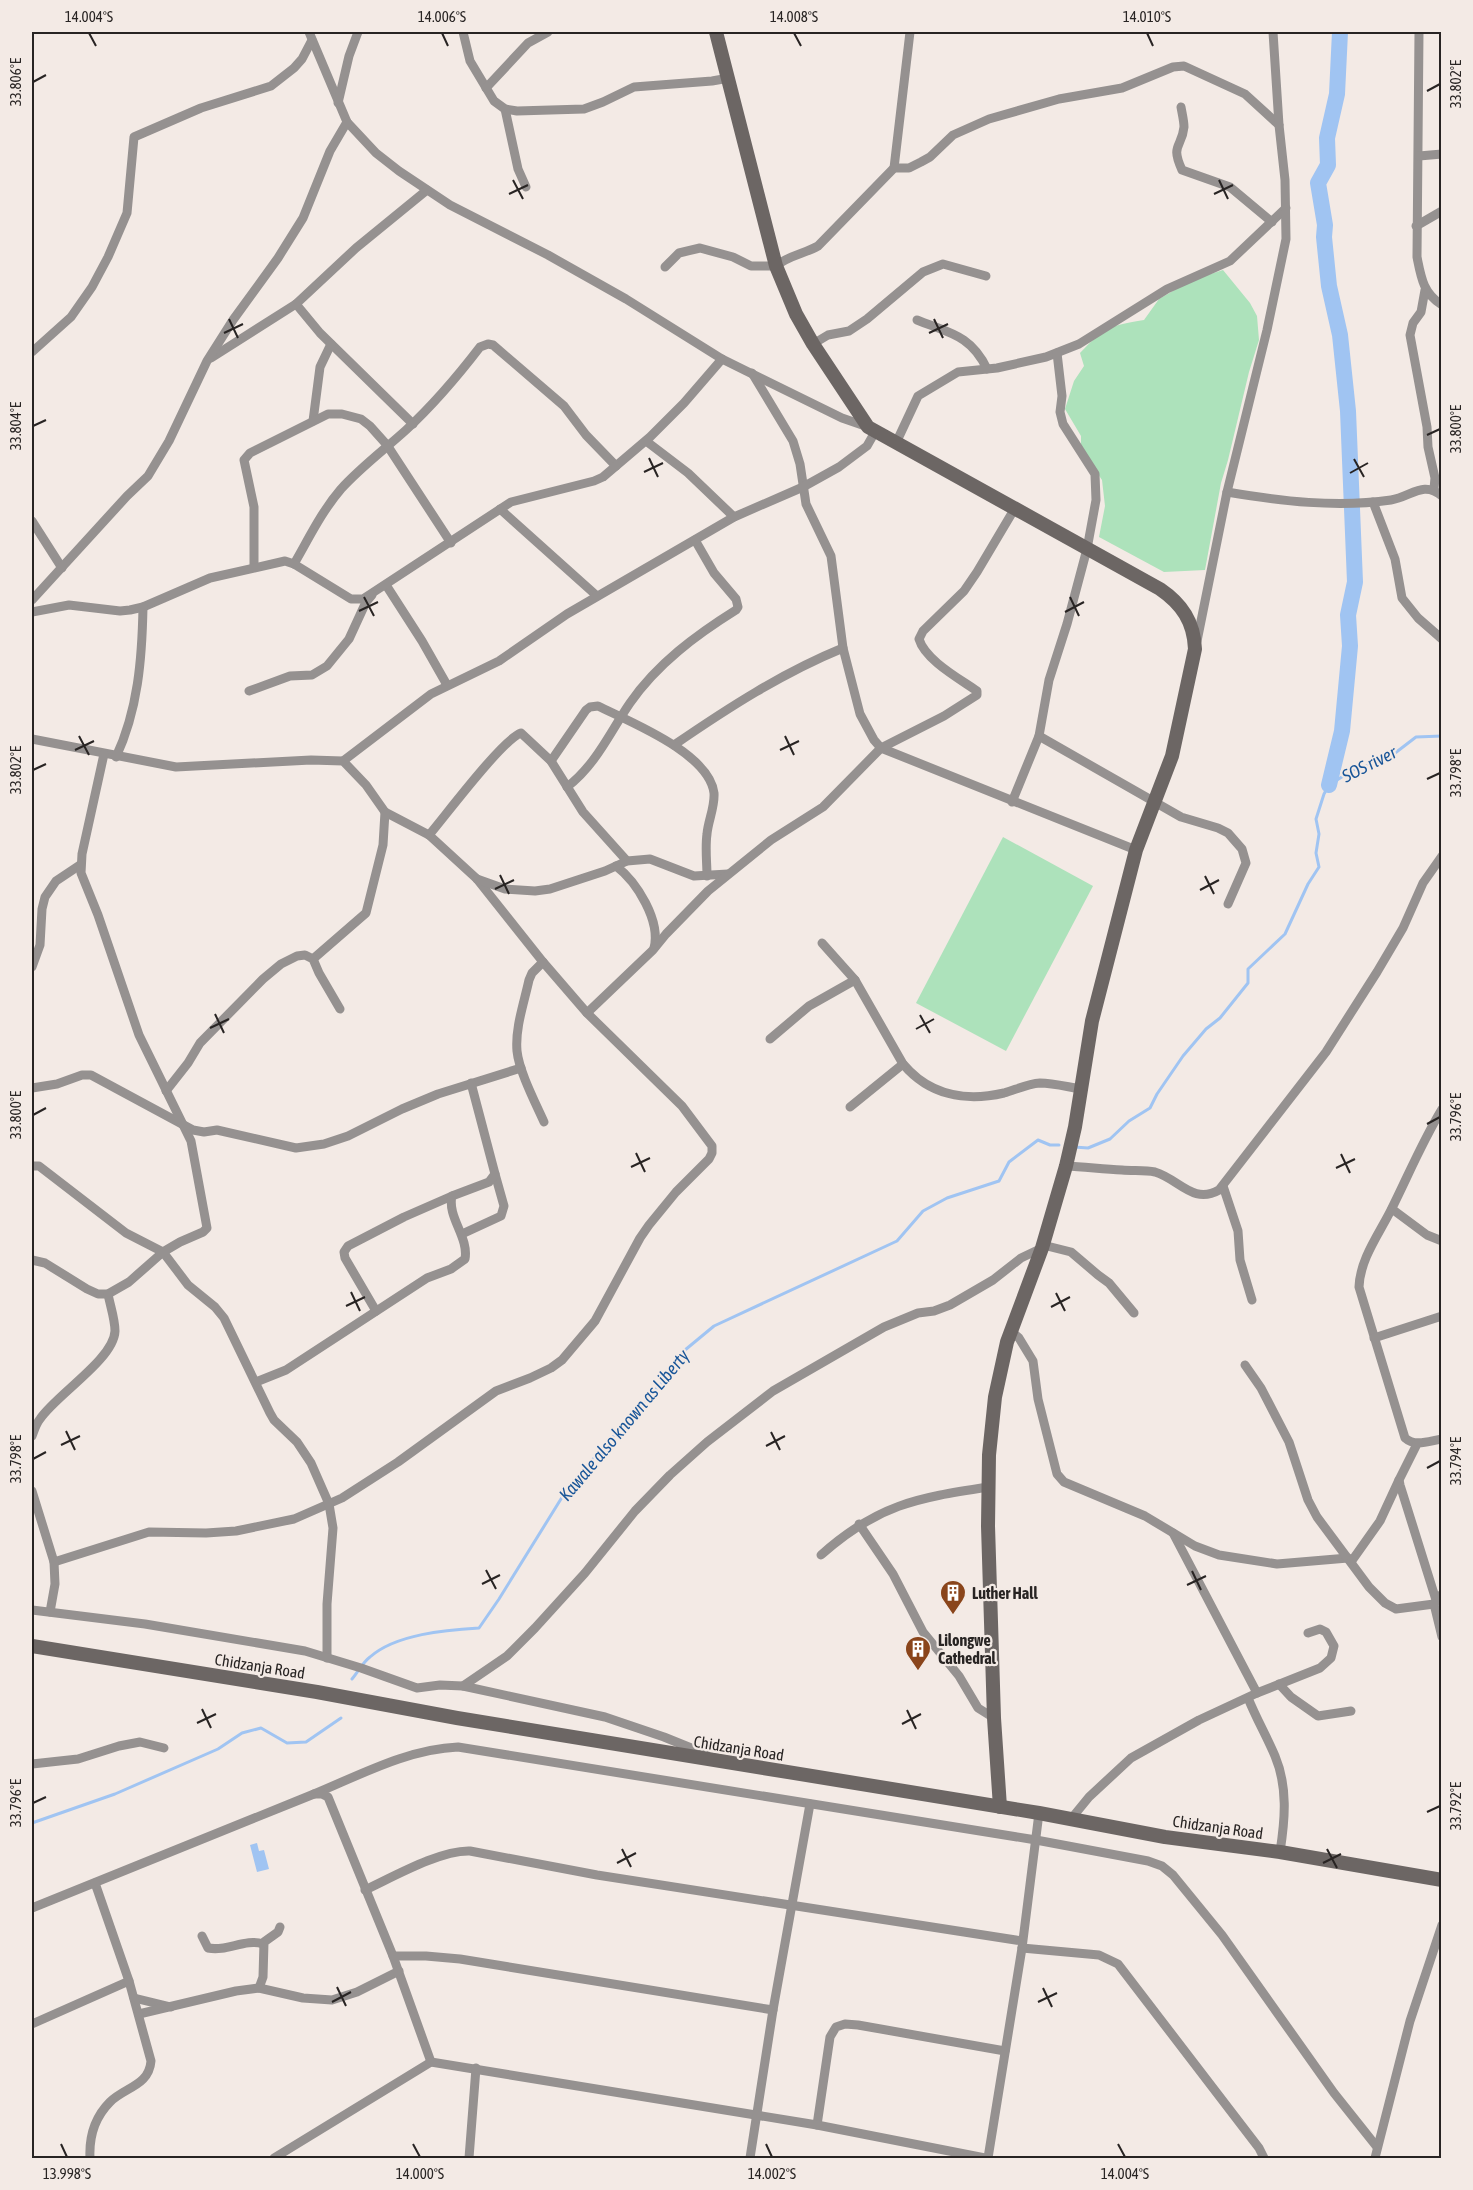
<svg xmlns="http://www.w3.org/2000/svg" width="1473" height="2190" font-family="'Asap Condensed',sans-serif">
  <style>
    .green { fill: #ade2bb }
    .water { fill: #a0c4f2 }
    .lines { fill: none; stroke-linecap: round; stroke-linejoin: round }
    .stream { stroke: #a0c4f2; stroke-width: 3 }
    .river { stroke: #a0c4f2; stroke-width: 16 }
    .street { stroke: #959190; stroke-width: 9 }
    .secondary { stroke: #6c6664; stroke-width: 14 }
    .ticks { fill: none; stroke: #282423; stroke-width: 2 }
    .labels { text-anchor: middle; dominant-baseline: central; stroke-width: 4.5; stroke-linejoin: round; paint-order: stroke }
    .poi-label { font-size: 16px; font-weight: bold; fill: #282423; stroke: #f3eae5; text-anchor: start }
    .street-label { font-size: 16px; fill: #282423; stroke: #f3eae5 }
    .water-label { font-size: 18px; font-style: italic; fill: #185598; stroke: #f3eae5 }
    .neatline { fill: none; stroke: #282423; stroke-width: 2 }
    .ticks-label { font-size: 15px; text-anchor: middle; fill: #282423 }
  </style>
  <rect width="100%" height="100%" fill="#f3eae5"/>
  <g class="green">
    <path d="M1223 270 1250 303 1257 316 1259 340 1249 372 1228 460 1221 483 1205 570 1164 572 1099 537 1105 506 1102 480 1081 449V436L1065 409 1074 381 1084 366 1080 353C1105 327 1109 326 1144 320L1159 299 1192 280Z"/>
    <path d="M1003 837 1093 886 1006 1051 916 1003Z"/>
  </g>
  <path class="water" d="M257 1843 259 1851 264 1850 269 1869 257 1872 250 1845Z"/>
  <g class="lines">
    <g class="stream">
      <path d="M1074 1147 1088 1148 1110 1139 1129 1121 1150 1108 1157 1094 1183 1056 1206 1029 1220 1018 1248 983V969L1285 934 1308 884 1319 867 1316 853 1319 834 1316 819 1324 794 1329 785 1353 770 1386 760 1416 737 1442 736"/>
      <path d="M352 1679C358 1672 363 1662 370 1657 396 1634 446 1630 479 1628L499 1599 569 1486 666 1378 685 1350 714 1326 897 1241 923 1211 947 1198 999 1181 1009 1162 1038 1140 1050 1145H1059"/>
      <path d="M32 1823 115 1794 218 1749 242 1733 261 1728 287 1743 306 1742 341 1718"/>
    </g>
    <path class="river" d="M1329 785 1342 731 1350 646 1348 615 1355 582 1348 411 1340 335 1329 286 1324 237 1325 225 1318 183 1328 165 1327 138 1337 94 1340 32"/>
    <g class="street">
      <path d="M309 32 347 122 376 153 399 171 450 205 548 255 626 299 722 359 842 418 868 427"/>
      <path d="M463 32 470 61 494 101 505 109 517 111 584 109 603 102 634 87 712 81 729 78"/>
      <path d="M1419 32 1417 257C1421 277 1423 293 1442 305"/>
      <path d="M486 88 528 43 548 32"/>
      <path d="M338 103 349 56 358 32"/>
      <path d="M1181 107C1182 113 1184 121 1184 127 1182 148 1170 144 1182 170L1230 187 1272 222"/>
      <path d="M505 109 518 169 526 187"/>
      <path d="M1419 156 1442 154"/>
      <path d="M894 168 910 32"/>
      <path d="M1416 226 1442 211"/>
      <path d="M665 267 679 253 700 248 733 257 751 266H776C789 255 804 254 818 246L894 168H909L921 162 930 157 953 135 989 119 1059 99 1122 88 1173 67 1184 66 1245 94 1279 125"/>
      <path d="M1425 290 1421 312 1413 323 1410 335 1427 427 1428 447 1435 478 1434 489"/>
      <path d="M296 304 320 333 413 424"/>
      <path d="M917 320C949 333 971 335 987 369"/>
      <path d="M813 344 828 335 849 331 867 319 923 272 943 264 986 276"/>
      <path d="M32 352 71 317 92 287 108 257 127 213 134 137 201 108 271 86 294 68 302 59 312 40"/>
      <path d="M211 358 296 304 356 248 427 190"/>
      <path d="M752 373 793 441 800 464 806 504 831 556 843 648 860 714 874 740 881 748 1136 850"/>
      <path d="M313 421 320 367 331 344"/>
      <path d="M646 441 688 473 734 517"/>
      <path d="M896 443 918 396 958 372 997 368 1046 357 1079 344 1167 289 1230 261 1286 208"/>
      <path d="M1227 492C1281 501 1336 508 1391 500 1411 497 1423 480 1442 496"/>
      <path d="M1373 502 1395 559 1402 598 1418 618 1442 639"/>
      <path d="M500 509 597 596"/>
      <path d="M32 521 62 568"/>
      <path d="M294 564C309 538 322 511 341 489 361 467 384 450 406 430 433 405 457 377 480 347L488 344 493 345 564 406 586 435 616 466"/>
      <path d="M254 567V507L244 460 250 453 328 414H342L361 419 370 426 387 445 451 543"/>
      <path d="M386 585 422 641 447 685"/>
      <path d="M32 600 127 496 148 476 169 441 207 361 233 320 278 258 303 218 330 151 347 122"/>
      <path d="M32 612 69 605 120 611 130 610 143 607 210 578 285 561 294 564 351 599H363L511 502 594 481 603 477 650 437 684 403 722 359"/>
      <path d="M1197 641 1227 492 1267 330 1286 239 1285 180 1279 125 1273 32"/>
      <path d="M249 691 290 676 312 675 327 666 349 639 366 602 372 595"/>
      <path d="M1039 736 1181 817 1218 828 1228 833 1242 849 1246 863 1228 904"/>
      <path d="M32 739 176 767 311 760 343 761 366 785 385 812 429 835 477 879 543 962 587 1013 682 1106 712 1146V1153L709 1159 676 1192 649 1225 640 1238 595 1321 562 1360 551 1368 530 1378 496 1391 398 1462 342 1498 294 1519 236 1531 206 1533 149 1532 54 1562"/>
      <path d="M674 745C728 708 782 673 843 648"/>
      <path d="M116 757C138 710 142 659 143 607"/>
      <path d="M343 761 431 694 499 661 567 614 734 517 803 487 839 467 867 446 875 432"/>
      <path d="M551 761 586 710 590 707 598 706C630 722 709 753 714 793 715 807 708 821 707 834 705 848 707 863 707 876"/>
      <path d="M567 787C596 765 610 732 630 703 657 664 696 635 736 610L738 607 736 599 714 573 695 540"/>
      <path d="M1012 802 1039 736 1049 680 1067 624 1087 549 1096 500 1095 474 1063 424 1060 412 1062 396 1057 353"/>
      <path d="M429 835C446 815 502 740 521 733L551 761 583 812 627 861"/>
      <path d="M616 866C637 882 661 921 654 948"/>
      <path d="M477 879 505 889 535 891 550 889 605 871 627 861 650 859 694 876 728 874"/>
      <path d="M822 943 855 980 903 1064C929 1095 965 1102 1004 1093 1015 1090 1027 1084 1040 1083 1053 1083 1068 1087 1081 1089"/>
      <path d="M313 959 366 913 383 845 385 812"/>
      <path d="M543 962 532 973 529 980C524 1003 515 1028 517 1051 519 1071 535 1102 544 1122"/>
      <path d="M32 967 40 945 42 909 45 897 56 881 80 865"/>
      <path d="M587 1013 653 950 666 934 708 891 771 840 823 807 881 748 944 716 977 695V691C960 679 925 660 919 639L923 631 964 591 977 572 1015 508"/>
      <path d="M770 1039 809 1006 855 980"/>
      <path d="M32 1088 57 1084 82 1075H91L193 1130 204 1132 217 1130 296 1148 324 1144 348 1136 402 1109 438 1094 521 1068"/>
      <path d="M166 1091 188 1063 200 1043 263 979 281 964 297 956 305 955 313 959 319 973 340 1009"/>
      <path d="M850 1107 903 1064"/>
      <path d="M1442 1109C1422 1142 1408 1176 1391 1210 1379 1234 1360 1259 1359 1287L1405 1438C1415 1447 1429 1441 1442 1439"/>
      <path d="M32 1166H39L126 1233 163 1252 188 1285 215 1307 224 1318 270 1413 274 1420 297 1442 311 1463 329 1504 333 1528 327 1604V1658"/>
      <path d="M1066 1166C1085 1167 1103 1169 1122 1170 1133 1171 1145 1170 1155 1172 1179 1179 1193 1205 1219 1190L1326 1052 1377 972 1403 928 1423 883 1442 856"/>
      <path d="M1223 1186 1238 1231 1240 1260 1252 1300"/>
      <path d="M1392 1209 1427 1235 1442 1241"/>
      <path d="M462 1234 501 1216 504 1206 495 1174"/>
      <path d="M1043 1245 1071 1252 1098 1275 1109 1283 1134 1313"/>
      <path d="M32 1260 45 1263 87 1289 98 1294H108L129 1282 163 1252 180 1242 203 1232 207 1228 191 1141 139 1035 98 915 81 873 82 854 104 754"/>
      <path d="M376 1311 345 1258 344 1252 348 1246 404 1217 452 1196"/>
      <path d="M1011 1331 1019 1338 1033 1361 1038 1399 1057 1474 1064 1482 1145 1516 1195 1546 1219 1555 1277 1564 1348 1558"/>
      <path d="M1374 1338 1442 1316"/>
      <path d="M1245 1365 1261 1388 1289 1442 1308 1500 1317 1517 1369 1587 1385 1603 1396 1609 1434 1604"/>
      <path d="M256 1382 286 1370 427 1278 451 1269 465 1259C469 1237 447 1217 452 1196L489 1182 495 1174 471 1083"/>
      <path d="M32 1436C34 1431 36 1424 40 1419 56 1395 114 1359 115 1331 115 1319 110 1305 108 1294"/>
      <path d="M1417 1444 1399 1480 1400 1485 1436 1600"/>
      <path d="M32 1491 54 1562 55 1584 50 1612"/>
      <path d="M859 1524 893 1574 923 1632 959 1676 978 1708 994 1718"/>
      <path d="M1173 1533 1257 1693"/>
      <path d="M821 1555C877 1505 916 1498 988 1487"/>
      <path d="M1351 1562 1380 1521 1399 1480"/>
      <path d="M1442 1594 1434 1604 1442 1637"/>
      <path d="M32 1610 145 1624 305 1651 361 1668 417 1688 440 1685 463 1686 605 1717 664 1737 706 1754"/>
      <path d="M1279 1684 1291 1697 1318 1716 1351 1711"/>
      <path d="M463 1686 507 1656 535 1628 585 1573 635 1511 670 1475 707 1442 773 1391 884 1327 918 1313 934 1311 950 1305 993 1280 1021 1258 1042 1248"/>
      <path d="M1248 1698C1256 1718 1267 1737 1275 1756 1288 1787 1285 1820 1280 1852"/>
      <path d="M32 1764 78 1759 119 1746 140 1742 164 1748"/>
      <path d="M314 1794C360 1775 408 1749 458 1747L1036 1840 1148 1861 1162 1866 1173 1875 1222 1935 1334 2093 1377 2147"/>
      <path d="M1071 1819 1089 1797 1131 1758 1199 1720 1257 1693 1320 1668 1331 1658 1334 1646 1326 1632 1320 1629 1308 1633"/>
      <path d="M365 1890C393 1877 440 1850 470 1851L597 1875 1022 1941"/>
      <path d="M32 1908 314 1794H322L328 1797 393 1956 431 2062"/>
      <path d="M202 1936 208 1948C227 1952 245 1938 263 1944"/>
      <path d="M1022 1948 1099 1955 1118 1964 1259 2148 1264 2158"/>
      <path d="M393 1956H426L460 1959 773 2010"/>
      <path d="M259 1988 263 1977 264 1942 278 1932 280 1927"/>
      <path d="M134 1998 171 2007"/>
      <path d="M139 2014 236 1991 259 1988 303 1998 332 2000 357 1992 399 1971"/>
      <path d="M32 2024 129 1981"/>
      <path d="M817 2125 830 2037 836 2027 845 2024 858 2025 1005 2051"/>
      <path d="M90 2158C89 2137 94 2118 110 2102 125 2087 149 2086 151 2061L129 1981 95 1883"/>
      <path d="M274 2158 431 2062 817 2125 985 2158"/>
      <path d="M469 2158 476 2068"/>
      <path d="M750 2158 773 2010 810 1804"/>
      <path d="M988 2158 1022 1948 1039 1813"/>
      <path d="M1375 2158 1410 2021 1442 1925"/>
    </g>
    <g class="secondary">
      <path d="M716 32 776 266 796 314 813 344 868 427 1160 589C1182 604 1194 622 1195 649L1172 756 1136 850 1092 1021 1075 1127 1066 1166 1042 1248 1007 1342 995 1397 989 1455 988 1526 994 1718 1000 1807"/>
      <path d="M32 1646 317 1692 457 1718 1039 1813 1165 1837 1280 1852 1442 1880"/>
    </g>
  </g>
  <path class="ticks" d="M89 33 96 46M442 33 448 46M794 33 801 46M1147 33 1153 46M33 82 46 75M1427 91 1440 84M513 180 523 199M1219 180 1228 199M509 194 528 185M1214 194 1233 185M229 319 238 338M934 319 943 338M224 333 243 324M929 333 948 324M33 426 46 420M1427 435 1440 429M649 458 658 477M1354 459 1364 477M644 472 663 463M1350 473 1368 463M364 597 374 616M1070 597 1079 616M359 611 378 602M1065 612 1084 602M79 736 89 755M785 736 794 755M75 750 94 741M780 750 799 741M33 770 46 764M1427 779 1440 773M500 875 509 894M1205 876 1214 894M495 889 514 880M1200 890 1219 880M215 1014 224 1033M920 1015 930 1033M210 1028 229 1019M916 1029 934 1019M33 1115 46 1108M1427 1124 1440 1117M636 1153 645 1172M1341 1154 1350 1173M631 1167 650 1158M1336 1168 1355 1159M351 1292 360 1311M1056 1293 1065 1311M346 1306 365 1297M1051 1307 1070 1297M66 1431 75 1450M771 1432 780 1450M61 1445 80 1436M766 1446 785 1436M33 1459 46 1452M1427 1468 1440 1461M486 1570 496 1589M1192 1571 1201 1590M482 1584 500 1575M1187 1585 1206 1576M202 1709 211 1728M907 1710 916 1729M197 1723 216 1714M902 1724 921 1714M33 1803 46 1797M1427 1812 1440 1806M622 1849 631 1867M1327 1849 1337 1868M617 1863 636 1853M1323 1863 1341 1854M337 1987 346 2006M1043 1988 1052 2007M332 2002 351 1992M1038 2002 1057 1993M61 2144 67 2157M413 2144 420 2157M766 2144 772 2157M1118 2144 1125 2157"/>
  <defs>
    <symbol id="building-pin" viewBox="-11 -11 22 30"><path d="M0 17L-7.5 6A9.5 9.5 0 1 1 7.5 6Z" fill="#8a451b" stroke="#f3eae5"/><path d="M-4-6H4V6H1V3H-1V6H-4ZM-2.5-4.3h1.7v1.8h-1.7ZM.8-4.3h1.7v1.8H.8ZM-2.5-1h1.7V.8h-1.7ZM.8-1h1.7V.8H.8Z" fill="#fff"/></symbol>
  </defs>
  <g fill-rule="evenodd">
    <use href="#building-pin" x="938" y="1578" width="30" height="40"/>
    <use href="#building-pin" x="903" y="1634" width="30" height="40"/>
  </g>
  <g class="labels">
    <g class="poi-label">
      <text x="972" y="1593">Luther Hall</text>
      <text x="938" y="1640">Lilongwe<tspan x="938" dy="18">Cathedral</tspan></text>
    </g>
    <g class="street-label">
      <text transform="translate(260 1666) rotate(9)">Chidzanja Road</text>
      <text transform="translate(739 1748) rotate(9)">Chidzanja Road</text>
      <text transform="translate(1218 1827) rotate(8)">Chidzanja Road</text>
    </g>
    <g class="water-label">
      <text transform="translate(1369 764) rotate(-27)">SOS river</text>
      <text transform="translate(624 1425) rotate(-50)">Kawale also known as Liberty</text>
    </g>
  </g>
  <rect width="1473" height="2190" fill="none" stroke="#f3eae5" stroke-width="66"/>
  <rect x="33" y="33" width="1407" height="2124" class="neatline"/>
  <g class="ticks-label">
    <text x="89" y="22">14.004°S</text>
    <text x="442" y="22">14.006°S</text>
    <text x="794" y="22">14.008°S</text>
    <text x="1147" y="22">14.010°S</text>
    <text transform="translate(16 82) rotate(-90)" y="5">33.806°E</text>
    <text transform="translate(1456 84) rotate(-90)" y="5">33.802°E</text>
    <text transform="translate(16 426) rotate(-90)" y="5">33.804°E</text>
    <text transform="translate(1456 429) rotate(-90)" y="5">33.800°E</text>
    <text transform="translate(16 770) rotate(-90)" y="5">33.802°E</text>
    <text transform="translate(1456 773) rotate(-90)" y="5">33.798°E</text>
    <text transform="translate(16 1115) rotate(-90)" y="5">33.800°E</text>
    <text transform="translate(1456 1117) rotate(-90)" y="5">33.796°E</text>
    <text transform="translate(16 1459) rotate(-90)" y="5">33.798°E</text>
    <text transform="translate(1456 1461) rotate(-90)" y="5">33.794°E</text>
    <text transform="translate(16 1803) rotate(-90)" y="5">33.796°E</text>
    <text transform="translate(1456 1806) rotate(-90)" y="5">33.792°E</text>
    <text x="67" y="2179">13.998°S</text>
    <text x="420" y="2179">14.000°S</text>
    <text x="772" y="2179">14.002°S</text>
    <text x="1125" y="2179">14.004°S</text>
  </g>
</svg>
